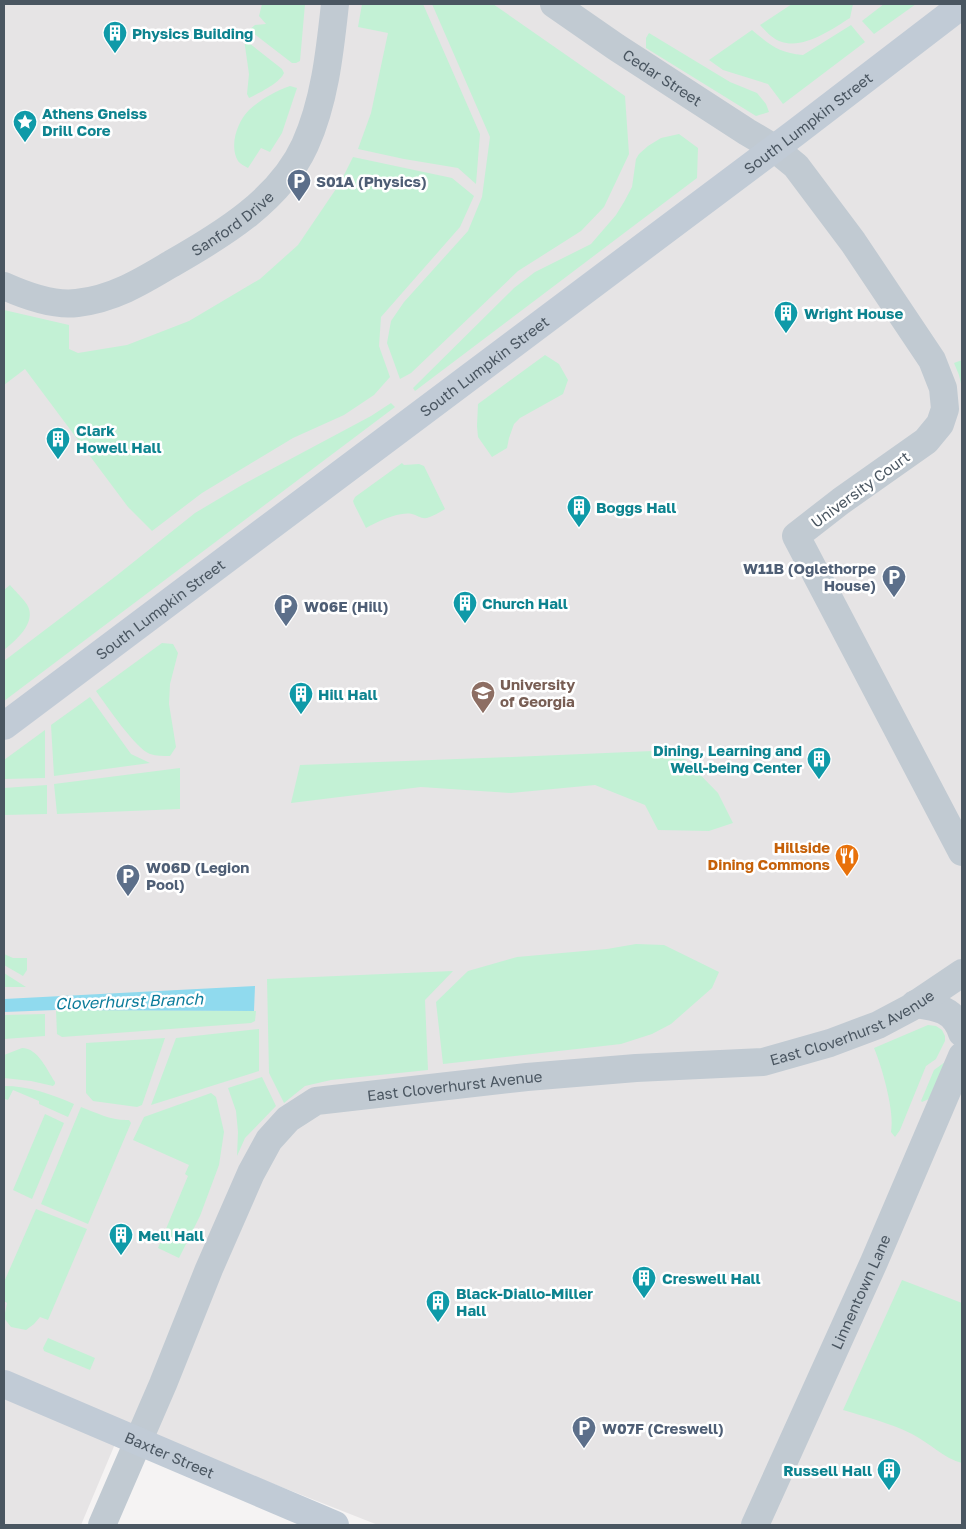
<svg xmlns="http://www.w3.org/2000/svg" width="966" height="1529" font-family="'Golos Text',sans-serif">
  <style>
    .education { fill: #e6e4e5 }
    .green { fill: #c3f1d5 }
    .water { fill: #90daee }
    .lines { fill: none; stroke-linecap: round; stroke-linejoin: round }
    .street { stroke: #c1cad2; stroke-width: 28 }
    .secondary { stroke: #c1cbd6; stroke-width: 28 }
    .labels { text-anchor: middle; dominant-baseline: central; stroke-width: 5; stroke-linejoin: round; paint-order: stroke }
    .culture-label { font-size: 15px; font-weight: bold; fill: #0d838f; stroke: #fff; text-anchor: start }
    .street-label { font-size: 15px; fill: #4a5661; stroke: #fff }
    .service-label { font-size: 15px; font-weight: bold; fill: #4e5e75; stroke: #fff; text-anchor: start }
    .education-label { font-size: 15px; font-weight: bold; fill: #785e54; stroke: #fff; text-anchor: start }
    .food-label { font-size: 15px; font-weight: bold; fill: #c56008; stroke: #fff; text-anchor: end }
    .water-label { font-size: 16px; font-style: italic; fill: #0c7c9b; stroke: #fff }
  </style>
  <rect width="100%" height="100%" fill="#f5f3f3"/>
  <path class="education" d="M4 4H962V1525H378L123 1425 81 1525H4Z"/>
  <g class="green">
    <path d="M262 4H305L300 61 296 63H292L249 30 255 25 266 24 259 16Z"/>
    <path d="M362 4H423L480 134 476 184 458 168 404 159 358 149 371 113 388 33 358 27Z"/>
    <path d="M432 4H493L625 96 629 154 604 207 581 231 518 271 411 373 400 379 387 343 391 321 404 302 468 231 482 197 490 137Z"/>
    <path d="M792 4H853L850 18C829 31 795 56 771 36 767 33 764 29 760 25Z"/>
    <path d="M884 4H916L874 34 862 21Z"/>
    <path d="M851 25 865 42 783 104 768 84 723 70 709 60 752 30C770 45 779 53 803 55Z"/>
    <path d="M649 33 730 82 757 93 766 104 769 112 756 116 646 48V38Z"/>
    <path d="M244 39 282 69 284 73C280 83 259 93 249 98L247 94 249 74Z"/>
    <path d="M290 86 297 88 282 133 270 152 261 148 248 168C245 166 240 164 238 161 229 146 237 122 249 110 260 100 275 91 290 86Z"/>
    <path d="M679 134 698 148 697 178 415 391 413 388 514 288 535 272 591 244 616 215 624 202 632 187 636 159 639 154 648 146 661 138Z"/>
    <path d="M353 157 452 178 474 196 460 227 381 317 379 346 390 377 374 395 344 415 293 438 202 493 152 531 128 507 25 369 4 385V310L69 325V349L78 353 127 345 189 321 260 279 298 245 340 183Z"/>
    <path d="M545 355 559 364 568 380 563 394 520 418 514 424 509 438 507 448 492 457 478 437 477 426 478 404Z"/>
    <path d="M962 360V388L959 375 954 363Z"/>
    <path d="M391 403 395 407 4 701V661L116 576 195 513 242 485 371 416Z"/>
    <path d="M402 463 404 465 419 464 424 466 445 509C440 512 433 516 427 518 421 519 417 515 412 514 399 511 377 522 366 528L354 504 353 501 355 497Z"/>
    <path d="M10 585C15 591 28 603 29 609 34 625 15 641 4 650V590Z"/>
    <path d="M162 643 173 644 178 653 170 684 169 704 176 747 170 756C164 756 156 756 150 754 136 749 106 705 96 691Z"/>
    <path d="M90 697 131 754 150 763 54 776 51 725Z"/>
    <path d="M45 730V778L4 779V760Z"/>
    <path d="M676 750 718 793 733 823 709 831 658 830 645 805 595 785 511 793 421 787 291 803 300 765 512 757Z"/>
    <path d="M180 768V809L57 814 54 784Z"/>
    <path d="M47 785V814L4 815V788Z"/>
    <path d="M636 944 664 945 719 972 712 988 671 1024 652 1034 621 1044 443 1064 436 1002 468 971 517 957 607 949Z"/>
    <path d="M4 954 13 958H27V970L23 976 4 965Z"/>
    <path d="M453 971 425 1000 428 1070 331 1080 305 1086 284 1103 269 1073 267 979Z"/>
    <path d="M4 973 26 987H4Z"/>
    <path d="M56 1010 256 1011 255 1021 251 1023 62 1037 57 1034Z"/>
    <path d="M45 1014V1036L4 1039V1015Z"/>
    <path d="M928 1025 936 1026 942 1030 945 1036V1041L936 1059 926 1066 900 1130 895 1137 891 1132C895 1112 882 1067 874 1048Z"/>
    <path d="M259 1029V1071L151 1105 176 1038Z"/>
    <path d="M165 1038 142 1105 137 1107 93 1101 86 1093V1043Z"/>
    <path d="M22 1048C38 1048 47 1070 55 1082V1084L53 1086 31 1081 4 1078V1055Z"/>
    <path d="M945 1062 929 1099 922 1102 921 1101 934 1070Z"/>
    <path d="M262 1077 276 1106 245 1138 237 1156 238 1132 236 1111 228 1088Z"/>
    <path d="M4 1086C29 1086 51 1094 74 1104L68 1117 39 1104V1101L13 1090 8 1100 5 1099 4 1101Z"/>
    <path d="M211 1093 216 1097 224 1132 219 1165 200 1216 179 1258 158 1248 188 1176 185 1174 189 1165 133 1140 144 1117Z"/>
    <path d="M81 1107C97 1113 112 1121 129 1120L131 1123 88 1224 41 1204Z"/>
    <path d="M45 1114 64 1123 32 1199 13 1190Z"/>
    <path d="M36 1209 87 1229 48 1320 40 1317 34 1324 26 1330 11 1327 4 1318 7 1303 4 1301V1282Z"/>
    <path d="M902 1280 962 1303V1463C943 1458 930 1443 912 1434 890 1423 866 1417 843 1410Z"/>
    <path d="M48 1338 95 1358 90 1370 44 1351 43 1348Z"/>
  </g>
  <path class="water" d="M255 986 254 1011 56 1010 4 1012V999Z"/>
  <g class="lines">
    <g class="street">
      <path id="s1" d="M554 4 616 47 747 132 774 148 796 166 853 242 932 360 943 388 945 409 940 424 926 441 841 501 796 536 962 852"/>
      <path id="s2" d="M4 286C24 295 54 306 77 303 113 299 141 282 171 264 222 235 280 200 305 145 325 101 330 50 335 4"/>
      <path d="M915 1004C937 1007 954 1009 962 1033"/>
      <path id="s3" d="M102 1525 163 1384 209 1269 251 1173 269 1140 288 1119 316 1101 527 1077 636 1068 763 1062 830 1043 878 1025 910 1008 962 973"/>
      <path id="s4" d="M755 1525 874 1262 962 1056"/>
    </g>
    <g class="secondary">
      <path id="s5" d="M4 726 795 133 962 5"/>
      <path id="s6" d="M4 1384 335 1525"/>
    </g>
  </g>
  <defs>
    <symbol id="building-pin" viewBox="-11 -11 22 30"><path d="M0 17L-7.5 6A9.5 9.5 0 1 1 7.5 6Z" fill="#0f9aa8" stroke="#fff"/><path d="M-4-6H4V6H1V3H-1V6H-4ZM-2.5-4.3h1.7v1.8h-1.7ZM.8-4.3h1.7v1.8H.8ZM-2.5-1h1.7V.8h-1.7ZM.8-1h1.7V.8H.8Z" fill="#fff"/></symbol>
    <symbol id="sight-pin" viewBox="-11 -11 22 30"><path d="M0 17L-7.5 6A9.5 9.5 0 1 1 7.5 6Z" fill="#0f9aa8" stroke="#fff"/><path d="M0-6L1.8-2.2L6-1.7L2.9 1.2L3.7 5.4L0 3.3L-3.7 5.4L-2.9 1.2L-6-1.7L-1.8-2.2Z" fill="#fff"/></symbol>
    <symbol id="parking-pin" viewBox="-11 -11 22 30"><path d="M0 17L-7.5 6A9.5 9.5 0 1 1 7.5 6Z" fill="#5c6f8a" stroke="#fff"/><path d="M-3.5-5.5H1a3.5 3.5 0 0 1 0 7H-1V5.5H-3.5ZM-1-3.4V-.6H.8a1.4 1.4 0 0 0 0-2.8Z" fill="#fff"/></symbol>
    <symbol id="university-pin" viewBox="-11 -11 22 30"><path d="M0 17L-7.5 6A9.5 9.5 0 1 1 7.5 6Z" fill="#8d6e63" stroke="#fff"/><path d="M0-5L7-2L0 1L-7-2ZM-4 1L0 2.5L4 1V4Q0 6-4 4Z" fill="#fff"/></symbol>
    <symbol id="restaurant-pin" viewBox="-11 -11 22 30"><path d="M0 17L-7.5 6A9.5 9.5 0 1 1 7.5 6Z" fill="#e8710a" stroke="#fff"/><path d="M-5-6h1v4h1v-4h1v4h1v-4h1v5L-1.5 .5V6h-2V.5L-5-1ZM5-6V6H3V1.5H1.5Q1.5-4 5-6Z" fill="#fff"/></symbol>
  </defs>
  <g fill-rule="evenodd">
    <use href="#building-pin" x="101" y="19" width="28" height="38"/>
    <use href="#sight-pin" x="11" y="108" width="28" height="38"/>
    <use href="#parking-pin" x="285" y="167" width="28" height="38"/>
    <use href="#building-pin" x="772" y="299" width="28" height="38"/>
    <use href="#building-pin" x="44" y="425" width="28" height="38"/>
    <use href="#building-pin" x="565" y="493" width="28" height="38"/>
    <use href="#parking-pin" x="880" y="563" width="28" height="38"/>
    <use href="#building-pin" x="451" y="589" width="28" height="38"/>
    <use href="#parking-pin" x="272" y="592" width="28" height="38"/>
    <use href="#university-pin" x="469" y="679" width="28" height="38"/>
    <use href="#building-pin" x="287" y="680" width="28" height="38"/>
    <use href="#building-pin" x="805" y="745" width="28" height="38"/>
    <use href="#restaurant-pin" x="833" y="842" width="28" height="38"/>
    <use href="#parking-pin" x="114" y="862" width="28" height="38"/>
    <use href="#building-pin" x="107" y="1221" width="28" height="38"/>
    <use href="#building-pin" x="630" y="1264" width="28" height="38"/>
    <use href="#building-pin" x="424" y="1288" width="28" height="38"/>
    <use href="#parking-pin" x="570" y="1414" width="28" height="38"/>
    <use href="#building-pin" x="875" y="1456" width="28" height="38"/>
  </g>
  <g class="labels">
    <g class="culture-label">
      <text x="132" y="33">Physics Building</text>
      <text x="42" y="113">Athens Gneiss<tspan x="42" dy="17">Drill Core</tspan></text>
      <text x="804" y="313">Wright House</text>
      <text x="76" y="430">Clark<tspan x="76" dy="17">Howell Hall</tspan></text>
      <text x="596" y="507">Boggs Hall</text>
      <text x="482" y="603">Church Hall</text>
      <text x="318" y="694">Hill Hall</text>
      <text x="802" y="750" text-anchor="end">Dining, Learning and<tspan x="802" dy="17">Well-being Center</tspan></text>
      <text x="138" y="1235">Mell Hall</text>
      <text x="662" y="1278">Creswell Hall</text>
      <text x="456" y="1293">Black-Diallo-Miller<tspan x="456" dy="17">Hall</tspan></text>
      <text x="872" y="1470" text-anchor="end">Russell Hall</text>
    </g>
    <g class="street-label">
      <text stroke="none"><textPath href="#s1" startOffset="131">Cedar Street</textPath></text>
      <text stroke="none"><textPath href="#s5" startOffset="1005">South Lumpkin Street</textPath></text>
      <text stroke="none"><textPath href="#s2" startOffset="252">Sanford Drive</textPath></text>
      <text stroke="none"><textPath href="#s5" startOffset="600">South Lumpkin Street</textPath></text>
      <text transform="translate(860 489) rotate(-36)">University Court</text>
      <text stroke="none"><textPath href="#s5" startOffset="195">South Lumpkin Street</textPath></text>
      <text stroke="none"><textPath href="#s3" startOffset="1026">East Cloverhurst Avenue</textPath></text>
      <text stroke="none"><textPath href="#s3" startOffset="621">East Cloverhurst Avenue</textPath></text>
      <text stroke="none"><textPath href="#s4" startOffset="256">Linnentown Lane</textPath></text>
      <text stroke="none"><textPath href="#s6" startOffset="180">Baxter Street</textPath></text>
    </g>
    <g class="service-label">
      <text x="316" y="181">S01A (Physics)</text>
      <text x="876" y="568" text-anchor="end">W11B (Oglethorpe<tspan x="876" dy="17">House)</tspan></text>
      <text x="304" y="606">W06E (Hill)</text>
      <text x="146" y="867">W06D (Legion<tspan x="146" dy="17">Pool)</tspan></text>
      <text x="602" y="1428">W07F (Creswell)</text>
    </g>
    <g class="education-label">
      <text x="500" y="684">University<tspan x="500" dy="17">of Georgia</tspan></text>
    </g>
    <g class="food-label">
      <text x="830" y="847">Hillside<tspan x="830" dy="17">Dining Commons</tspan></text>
    </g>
    <g class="water-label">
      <text transform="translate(129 1001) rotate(-2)">Cloverhurst Branch</text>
    </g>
  </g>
  <rect width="966" height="1529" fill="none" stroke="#4a5661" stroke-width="10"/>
</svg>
